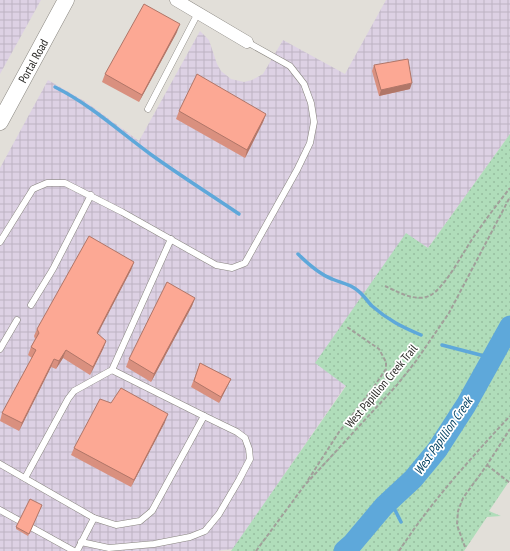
<svg xmlns="http://www.w3.org/2000/svg" width="510" height="551" font-family="'PT Sans Narrow',sans-serif">
  <style>
    .industrial { fill: url(#industrial-grid) }
    .grass { fill: url(#grass-dots) }
    .lines { fill: none; stroke-linecap: round; stroke-linejoin: round }
    .stream { stroke: #5ea8da; stroke-width: 3.5 }
    .river { stroke: #5ea8da; stroke-width: 21 }
    .lane-casing { stroke: #88857f; stroke-width: 7 }
    .street-casing { stroke: #88857f; stroke-width: 13 }
    .secondary-casing { stroke: #88857f; stroke-width: 17 }
    .path { stroke: #a19f9a; stroke-width: 2; stroke-dasharray: 4 2; stroke-linecap: butt }
    .lane { stroke: #fff; stroke-width: 6 }
    .street { stroke: #fff; stroke-width: 12 }
    .secondary { stroke: #fff; stroke-width: 16 }
    .wall { fill: #d9907f }
    .shaded-wall { fill: #b07668 }
    .building { fill: #fca894; stroke: #b07668 }
    .labels { text-anchor: middle; dominant-baseline: central; stroke-width: 3.5; stroke-linejoin: round; paint-order: stroke }
    .street-label { font-size: 12px; fill: #292825; stroke: #fff }
    .water-label { font-size: 13px; font-style: italic; fill: #024162; stroke: #fff }
  </style>
  <defs>
    <pattern id="industrial-grid" width="8" height="8" patternUnits="userSpaceOnUse"><rect width="8" height="8" fill="#ddd1e4"/><path d="M0 4h8M4 0v8" fill="none" stroke="#beb3c3"/></pattern>
    <pattern id="grass-dots" width="8" height="8" patternUnits="userSpaceOnUse"><rect width="8" height="8" fill="#b0ddba"/><path d="M2 2h.1M6 6h.1" fill="none" stroke="#97bea0" stroke-width="1.8" stroke-linecap="round"/></pattern>
  </defs>
  <rect width="100%" height="100%" fill="#e2dfd9"/>
  <g class="industrial">
    <path d="M0 0H41L0 74Z"/>
    <path d="M386 0H510V134L428 248 406 234 316 363 346 385 233 549 215 551H0V168L48 80 86 102 139 141 200 31 209 40 217 64 221 71 231 79 244 82 252 80 263 74 283 40 345 74Z"/>
  </g>
  <path class="grass" d="M510 134V480L489 511 501 516 487 517 464 551H231L346 386 315 363 406 233 428 248Z"/>
  <g class="lines">
    <g class="stream">
      <path d="M55 87C91 105 120 132 153 156 181 176 211 195 239 214"/>
      <path d="M298 254C308 264 319 274 332 279 341 283 350 284 357 290 363 294 367 301 372 306 388 320 402 327 421 335"/>
      <path d="M442 345 492 358"/>
      <path d="M390 500 401 522"/>
    </g>
    <path class="river" d="M344 551 352 544 384 506 413 479 437 450 466 405 510 326"/>
    <defs>
      <g id="lane">
        <path d="M148 109 198 13"/>
        <path d="M0 242 33 189 47 183H65L122 212 216 265 232 268 245 263 297 170 310 143 314 122 311 103 304 84 290 66 247 42"/>
        <path d="M31 305 53 269 91 195"/>
        <path d="M0 349 17 320"/>
        <path d="M0 464 94 518"/>
        <path d="M25 478 68 399 74 391 112 370"/>
        <path d="M0 510 74 551"/>
        <path d="M81 542 109 548 154 544 190 537 205 531 219 514 239 480 250 459 249 449 245 438 237 432 204 416"/>
        <path d="M77 551 94 518 116 525 140 521 152 511 204 416 112 370 171 239"/>
      </g>
      <path id="street" d="M176 0 247 42"/>
      <path id="secondary" d="M0 122 66 0"/>
    </defs>
    <use href="#lane" class="lane-casing"/>
    <use href="#street" class="street-casing"/>
    <use href="#secondary" class="secondary-casing"/>
    <g class="path">
      <path d="M385 286C398 292 415 302 429 296 445 289 464 250 475 235 486 219 498 203 510 188"/>
      <path d="M487 465 510 483"/>
      <path d="M308 480 339 432 373 388 386 369V362L379 349 347 327"/>
      <path d="M465 547 457 525 458 511 463 498 487 465 510 429"/>
      <path d="M256 551 304 486 397 385 416 361 449 313 510 197"/>
      <path d="M399 551C431 502 470 459 510 416"/>
    </g>
    <use href="#lane" class="lane"/>
    <use href="#street" class="street"/>
    <use href="#secondary" class="secondary"/>
  </g>
  <g class="wall">
    <path d="M177 32 139 102 102 82 105 74Z"/>
    <path d="M374 65 410 89 379 96 372 71Z"/>
    <path d="M179 111 266 114 263 122 245 158 176 119Z"/>
    <path d="M134 262 131 270 97 334 106 341 103 349 90 375 63 358 56 369 51 367 19 431 0 421 2 413 32 358 28 355 31 347 35 339 34 336 37 329Z"/>
    <path d="M195 298 192 306 151 382 126 367 129 359Z"/>
    <path d="M200 363 231 379 219 403 191 387Z"/>
    <path d="M165 422 131 487 71 455 74 448Z"/>
    <path d="M42 505 28 536 16 529V527Z"/>
  </g>
  <g class="shaded-wall">
    <path d="M180 24 177 32 139 102 142 95Z"/>
    <path d="M412 83 410 89 379 96 381 90Z"/>
    <path d="M266 114 263 122 245 158 247 150Z"/>
    <path d="M134 262 131 270 94 341 97 333Z"/>
    <path d="M195 298 192 306 151 382 154 374Z"/>
    <path d="M106 341 103 349 90 375 93 367Z"/>
    <path d="M66 350 63 358 56 369 59 361Z"/>
    <path d="M54 359 51 367 19 431 22 423Z"/>
    <path d="M231 379 219 403 221 397Z"/>
    <path d="M168 414 165 422 131 487 134 480Z"/>
  </g>
  <g class="building">
    <path d="M144 4 180 24 142 95 105 74Z"/>
    <path d="M408 59 412 83 381 90 374 65Z"/>
    <path d="M197 74 266 114 247 150 179 111Z"/>
    <path d="M89 236 134 262 97 333 106 341 93 367 66 350 59 361 54 359 22 423 2 413 36 350 31 347 39 333 37 329Z"/>
    <path d="M167 282 195 298 154 374 129 359Z"/>
    <path d="M200 363 231 379 221 397 194 381Z"/>
    <path d="M121 388 168 414 134 480 74 448 100 399 111 403Z"/>
    <path d="M30 499 42 505 29 534 16 527Z"/>
  </g>
  <g class="labels">
    <g class="street-label">
      <text transform="translate(33 61) rotate(-61)">Portal Road</text>
      <text transform="translate(381 386) rotate(-50)">West Papillion Creek Trail</text>
    </g>
    <g class="water-label">
      <text transform="translate(443 436) rotate(-55)">West Papillion Creek</text>
    </g>
  </g>
</svg>
